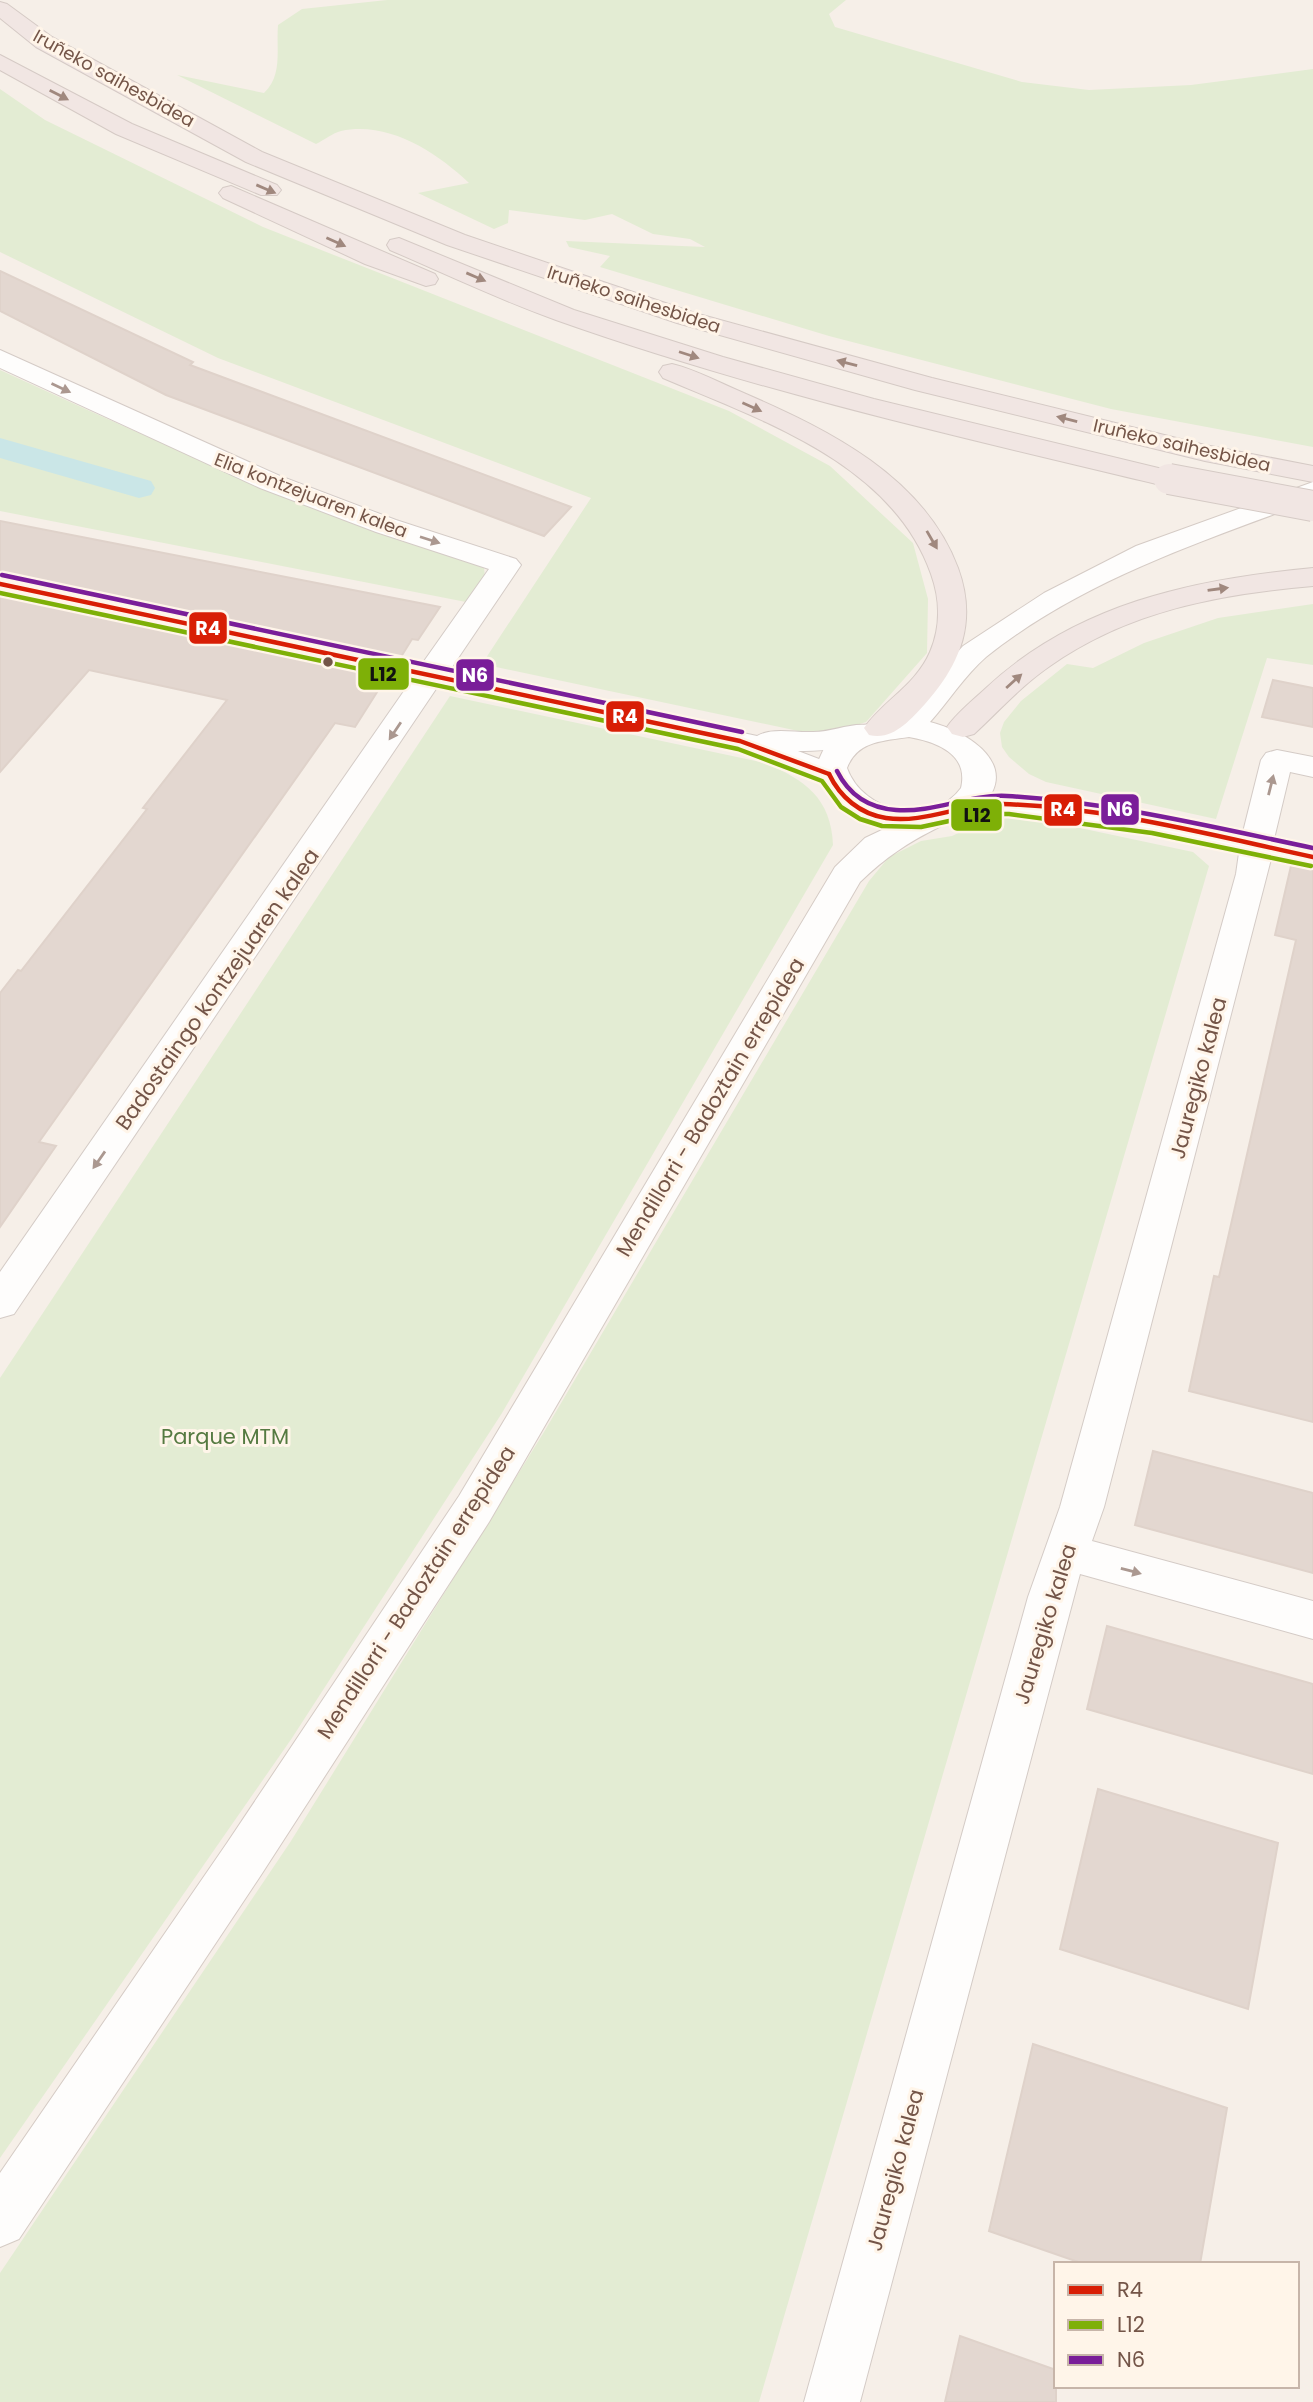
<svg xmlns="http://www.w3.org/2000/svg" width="1313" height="2402" font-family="Poppins,sans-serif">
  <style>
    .green { fill: #e3ecd3 }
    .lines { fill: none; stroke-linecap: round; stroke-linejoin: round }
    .canal { fill: #cae6e7; fill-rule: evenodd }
    .building { fill: #e3d7d0; stroke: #dfd2ca; stroke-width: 2 }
    .street-casing { stroke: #d4cbc6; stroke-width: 2 }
    .secondary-casing { stroke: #d5cbc5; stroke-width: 2 }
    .highway-casing { stroke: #d5cac5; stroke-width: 2 }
    .street { fill: #fefdfc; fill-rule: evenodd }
    .secondary { fill: #fefdfc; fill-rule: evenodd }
    .highway { fill: #f1e6e3; fill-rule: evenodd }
    .highway-bridge-casing { stroke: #d5cac5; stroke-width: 32; stroke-linecap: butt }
    .highway-bridge { stroke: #f1e6e3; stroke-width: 30 }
    .bus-1-casing { stroke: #fff5e9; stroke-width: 9 }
    .bus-2-casing { stroke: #fff5e9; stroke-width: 9 }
    .bus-3-casing { stroke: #fff5e9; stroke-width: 9 }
    .bus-1 { stroke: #d81e05; stroke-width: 4.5 }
    .bus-2 { stroke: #7eb007; stroke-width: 4.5 }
    .bus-3 { stroke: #7a1e99; stroke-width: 4.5 }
    .oneway { fill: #a0887e }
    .oneway2 { fill: #ab9890 }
    .bus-dot { fill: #745548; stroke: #fff5e9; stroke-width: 2.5 }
    .labels { text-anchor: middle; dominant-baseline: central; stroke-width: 6; stroke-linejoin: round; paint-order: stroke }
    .far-street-label { font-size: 18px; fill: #745548; stroke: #fff5e9 }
    .street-label { font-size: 21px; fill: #745548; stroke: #fff5e9 }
    .park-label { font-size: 21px; fill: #557a41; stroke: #fff5e9 }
    .line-badge { stroke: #fff5e9; stroke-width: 2.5 }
    .badge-label { font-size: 19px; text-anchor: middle; font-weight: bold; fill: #fff }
    .pale-badge-label { font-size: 19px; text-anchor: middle; font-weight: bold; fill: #111 }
  </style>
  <rect width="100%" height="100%" fill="#f6efe8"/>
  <g class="green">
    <path d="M387 0H846L829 14 835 27 1022 82 1089 90 1191 85 1313 69V447L1111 409 829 336 600 267 610 256 569 247 566 241 705 247 690 239 653 234 612 214 585 220 509 210 508 223 494 229 418 193 469 183C436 152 389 121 341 131 333 133 324 140 316 144L177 75 264 93C283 75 276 50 278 25L302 9Z"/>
    <path d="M0 89 45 120 263 227 729 411 830 466 913 543 928 599 927 653 866 722 822 736 482 664 591 498 218 358 0 252Z"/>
    <path d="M0 370C158 443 318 513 484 568L485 577 466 602 0 511Z"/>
    <path d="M1313 604V665L1267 658 1216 819 1046 782 1029 774 1009 757 1002 747 1000 733 1004 722 1021 701 1067 664 1093 668 1144 643 1218 618Z"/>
    <path d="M450 696 765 763C805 780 831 798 833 845L502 1413 292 1738 0 2158V1378Z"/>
    <path d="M1006 818 1047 821 1193 852 1209 866 759 2402H0V2273L291 1841 544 1432 869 881 889 857 921 841 952 836 977 824Z"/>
  </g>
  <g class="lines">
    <path class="canal" d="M0 438 151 481 155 488 151 495 139 498 0 458Z"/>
  </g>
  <g class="building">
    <path d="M0 271 193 362 190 365 571 507 544 536 166 395 0 311Z"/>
    <path d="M0 521 440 607 418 640 412 639 401 657 0 573Z"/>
    <path d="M0 596 386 678 355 727 335 723 39 1142 56 1146 0 1227V993L18 970 21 971 147 809 143 808 227 700 89 670 0 772Z"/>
    <path d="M1273 680 1313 688V727L1262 717Z"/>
    <path d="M1291 866 1313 870V1422L1189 1391 1214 1276 1219 1277 1296 940 1275 935Z"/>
    <path d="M1153 1451 1313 1493V1573L1135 1525Z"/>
    <path d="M1107 1626 1313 1684V1774L1087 1709Z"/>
    <path d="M1098 1789 1278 1843 1248 2009 1060 1949Z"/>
    <path d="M1033 2044 1227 2108 1200 2264H1084L989 2231Z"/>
    <path d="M960 2336 1056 2370V2402H945Z"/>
  </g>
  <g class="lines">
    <defs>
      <g id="street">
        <path d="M0 350 280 476 396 520 516 559 521 565 450 670 757 736C772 727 795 733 813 732 834 732 853 721 874 726L879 733 874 740C849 746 824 752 798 751L840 767 845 774 840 781 829 784 732 749 438 686 14 1314 0 1318V1272L411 681 0 593V575L422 664 489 569 376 532 260 488 0 368Z"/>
        <path d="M1277 750 1313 757V777L1290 772 1274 839 1313 846V868L1271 859 1104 1507 1092 1541 1313 1601V1639L1080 1574 860 2402H804L1028 1597 1060 1507 1236 874 1239 853 1114 827 992 814 959 819 947 816 943 809 947 802 992 794 1114 807 1243 832 1261 760 1266 753Z"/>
      </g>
      <path id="secondary" d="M1313 482V500C1200 542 1081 581 986 657 965 675 948 702 930 722 969 732 1025 767 978 810 966 820 952 821 939 827 907 843 886 857 860 882L489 1522 261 1875 19 2239 0 2247V2173L227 1843 459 1496 835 867 865 838 884 829C849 821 826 802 815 768L827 742 852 727 899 719 963 646 1044 593 1136 546ZM909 737C937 742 969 754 961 788 932 828 863 813 847 768 857 741 883 741 909 737Z"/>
      <g id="highway">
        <path d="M0 2 7 4 52 37 262 152 465 235 695 313 932 378 1205 445 1313 466V482L1205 461 915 390 677 323 447 245 246 162 36 47 0 18Z"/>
        <path d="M0 55 132 124 277 185 281 190 277 195H261L116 134 0 70Z"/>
        <path d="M231 186 435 274 438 279 435 284 426 286 365 264 223 198 219 193 223 188Z"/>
        <path d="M399 238 574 310 723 357 874 399 1179 473 1183 479 1179 485 1169 487C963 438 756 391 556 320 500 300 446 274 390 250L387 245 390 240Z"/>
        <path d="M672 364C697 370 722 384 746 394 829 430 924 477 958 568 977 620 962 663 925 704 910 720 893 741 869 735L864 728C884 700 916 685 930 652 941 626 940 599 931 574 892 463 761 420 663 378L659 372 663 366Z"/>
        <path d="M1313 568V586C1219 594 1128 611 1050 666 1022 685 999 711 974 734L963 737 952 734 947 727C957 713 972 701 985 689 1075 604 1193 579 1313 568Z"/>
      </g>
    </defs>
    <use href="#street" class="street-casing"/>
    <use href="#secondary" class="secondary-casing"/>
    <use href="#highway" class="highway-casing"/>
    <use href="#street" class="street"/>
    <use href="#secondary" class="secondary"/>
    <use href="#highway" class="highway"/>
    <defs>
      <path id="highway-bridge" d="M1169 479 1313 506"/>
    </defs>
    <use href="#highway-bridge" class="highway-bridge-casing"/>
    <use href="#highway-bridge" class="highway-bridge"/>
    <defs>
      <g id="bus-1">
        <path d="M0 584 740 741 829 774"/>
        <path d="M829 774C840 797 860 814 886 818 925 824 962 803 1002 804 1106 807 1211 835 1313 857"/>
      </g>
      <path id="bus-2" d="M0 593 738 749 822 781 841 807 860 819 882 826 921 827 982 814H1009L1152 833 1311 866"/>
      <g id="bus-3">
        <path d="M2 575 742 732"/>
        <path d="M837 771C849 795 869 808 896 810 934 813 969 794 1007 796 1110 802 1212 827 1313 848"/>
      </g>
    </defs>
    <use href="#bus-1" class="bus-1-casing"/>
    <use href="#bus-2" class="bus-2-casing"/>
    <use href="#bus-3" class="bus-3-casing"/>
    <use href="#bus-1" class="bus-1"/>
    <use href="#bus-2" class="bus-2"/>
    <use href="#bus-3" class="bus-3"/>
  </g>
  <defs><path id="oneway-solid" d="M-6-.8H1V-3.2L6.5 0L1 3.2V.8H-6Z" transform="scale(1.75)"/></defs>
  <g class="oneway">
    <use href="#oneway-solid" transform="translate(59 95) rotate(27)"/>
    <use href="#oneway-solid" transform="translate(266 189) rotate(23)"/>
    <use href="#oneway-solid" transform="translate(336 242) rotate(24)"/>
    <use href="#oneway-solid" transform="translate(476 277) rotate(23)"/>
    <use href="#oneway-solid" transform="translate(689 355) rotate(18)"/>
    <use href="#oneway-solid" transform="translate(847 363) rotate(-165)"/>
    <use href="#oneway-solid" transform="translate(752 407) rotate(24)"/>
    <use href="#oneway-solid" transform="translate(1067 419) rotate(-166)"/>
    <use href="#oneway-solid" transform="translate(932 540) rotate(60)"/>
    <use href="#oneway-solid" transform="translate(1218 589) rotate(-8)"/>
    <use href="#oneway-solid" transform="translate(1014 681) rotate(-42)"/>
  </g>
  <g class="oneway2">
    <use href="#oneway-solid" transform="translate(61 388) rotate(25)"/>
    <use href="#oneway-solid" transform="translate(430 540) rotate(18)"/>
    <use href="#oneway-solid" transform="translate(395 731) rotate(124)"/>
    <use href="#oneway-solid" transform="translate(1271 785) rotate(-76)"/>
    <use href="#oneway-solid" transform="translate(99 1160) rotate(125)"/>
    <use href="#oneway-solid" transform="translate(1131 1571) rotate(15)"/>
  </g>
  <circle class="bus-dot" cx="328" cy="662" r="6"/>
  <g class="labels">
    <g class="far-street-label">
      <text transform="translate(114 78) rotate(29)">Iruñeko saihesbidea</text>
      <text transform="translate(634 299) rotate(18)">Iruñeko saihesbidea</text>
      <text transform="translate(1182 445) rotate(13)">Iruñeko saihesbidea</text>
      <text transform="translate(311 495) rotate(21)">Elia kontzejuaren kalea</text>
    </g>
    <g class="street-label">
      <text transform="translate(217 989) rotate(-55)">Badostaingo kontzejuaren kalea</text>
      <text transform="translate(1198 1078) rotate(-75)">Jauregiko kalea</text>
      <text transform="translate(710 1107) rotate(-59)">Mendillorri - Badoztain errepidea</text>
      <text transform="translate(416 1592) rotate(-57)">Mendillorri - Badoztain errepidea</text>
      <text transform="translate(1045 1624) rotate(-73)">Jauregiko kalea</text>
      <text transform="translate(895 2170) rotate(-75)">Jauregiko kalea</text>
    </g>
    <g class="park-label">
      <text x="225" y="1436">Parque MTM</text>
    </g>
  </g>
  <g class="line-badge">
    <rect x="188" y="611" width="40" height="34" rx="7" fill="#d81e05"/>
    <rect x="357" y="657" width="53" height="34" rx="7" fill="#7eb007"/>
    <rect x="455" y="658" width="40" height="34" rx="7" fill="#7a1e99"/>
    <rect x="605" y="700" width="40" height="33" rx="7" fill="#d81e05"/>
    <rect x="1100" y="793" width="40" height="33" rx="7" fill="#7a1e99"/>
    <rect x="1043" y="793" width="40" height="34" rx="7" fill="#d81e05"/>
    <rect x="950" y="798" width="53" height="34" rx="7" fill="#7eb007"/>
  </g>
  <g class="badge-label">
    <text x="208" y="635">R4</text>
    <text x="475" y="682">N6</text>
    <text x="625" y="723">R4</text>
    <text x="1120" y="816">N6</text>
    <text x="1063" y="816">R4</text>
  </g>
  <g class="pale-badge-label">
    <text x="383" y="681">L12</text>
    <text x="977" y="822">L12</text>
  </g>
  <rect x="1054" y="2262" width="245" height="126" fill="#fff5e9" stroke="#c7b5a9" stroke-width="2"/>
  <rect x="1068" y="2285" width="35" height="10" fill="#d81e05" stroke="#c7b5a9" stroke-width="2"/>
  <text x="1117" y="2297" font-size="21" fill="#745548">R4</text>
  <rect x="1068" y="2320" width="35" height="10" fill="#7eb007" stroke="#c7b5a9" stroke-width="2"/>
  <text x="1117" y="2332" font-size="21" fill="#745548">L12</text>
  <rect x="1068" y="2355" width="35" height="10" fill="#7a1e99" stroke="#c7b5a9" stroke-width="2"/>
  <text x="1117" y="2367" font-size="21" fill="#745548">N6</text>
</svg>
